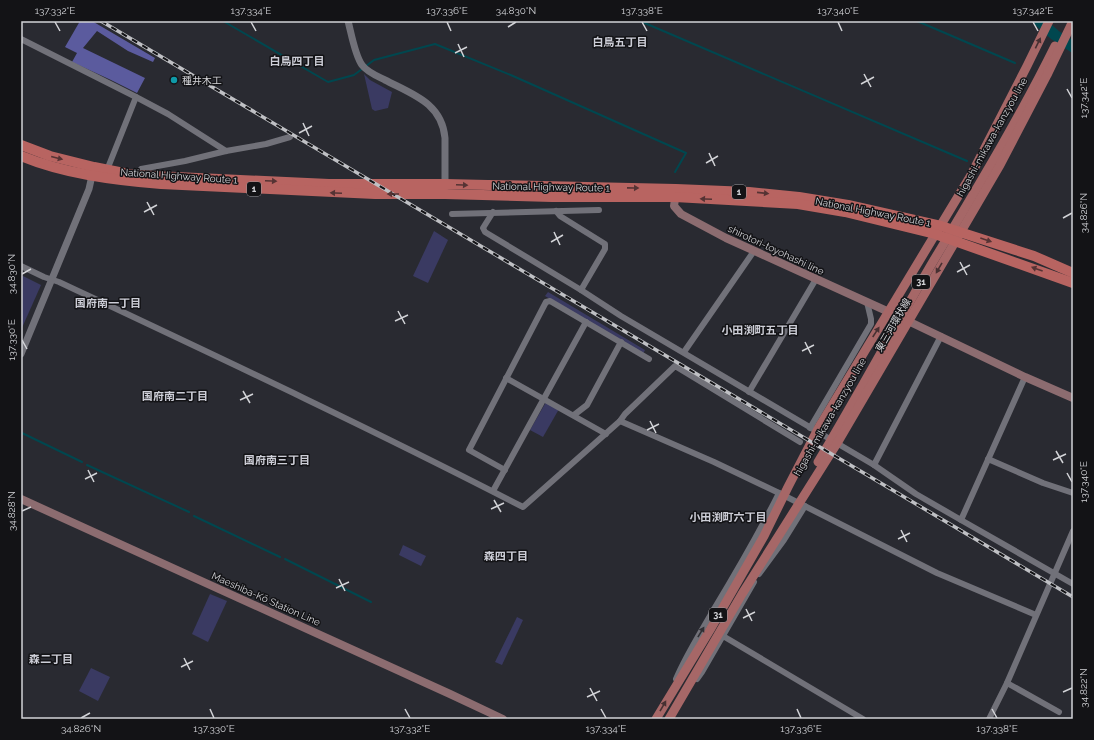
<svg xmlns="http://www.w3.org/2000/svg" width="1094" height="740" font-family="Raleway,'Noto Sans JP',sans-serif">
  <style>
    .green { fill: #3a3a62 }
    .forest { fill: #5b5b9e }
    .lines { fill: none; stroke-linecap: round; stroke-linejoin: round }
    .stream { stroke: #00474f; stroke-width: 2 }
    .river { stroke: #00474f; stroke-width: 11 }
    .minor { stroke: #717179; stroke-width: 6 }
    .tertiary { stroke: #717179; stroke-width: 7 }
    .secondary { stroke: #8c6c70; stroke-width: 8 }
    .primary { stroke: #a66767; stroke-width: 9 }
    .trunk { stroke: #b86461; stroke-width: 10 }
    .rail-casing { stroke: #bfc0c4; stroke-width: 3.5 }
    .rail { stroke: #131316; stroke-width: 2; stroke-dasharray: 6; stroke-linecap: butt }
    .oneway { fill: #463032 }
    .oneway2 { fill: #553334 }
    .oneway3 { fill: #2f2f34 }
    .ticks { fill: none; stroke: #d2d3d7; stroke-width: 1.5 }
    .culture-dot { fill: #0f9aa8; stroke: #131316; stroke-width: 1.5 }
    .labels { text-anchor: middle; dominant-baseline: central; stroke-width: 3; stroke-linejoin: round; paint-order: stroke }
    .shield { fill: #131316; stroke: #99999d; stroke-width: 1 }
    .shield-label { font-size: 9px; font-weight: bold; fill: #d2d3d7 }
    .poi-label { font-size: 10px; fill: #d2d3d7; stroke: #131316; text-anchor: start }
    .street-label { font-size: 10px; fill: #d2d3d7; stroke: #131316 }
    .neighbourhood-label { font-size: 11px; font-weight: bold; fill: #cdced7; stroke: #131316 }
    .neatline { fill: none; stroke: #d2d3d7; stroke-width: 1.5 }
    .ticks-label { font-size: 10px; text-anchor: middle; fill: #d2d3d7 }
  </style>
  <rect width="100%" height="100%" fill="#292a31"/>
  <g class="green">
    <path d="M364 74 370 80 392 92 388 108 375 111 372 109Z"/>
    <path d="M434 231 448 240 428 283 413 276Z"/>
    <path d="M21 275 41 285 21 330Z"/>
    <path d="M548 292 645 350 643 354 545 296Z"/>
    <path d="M546 402 559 409 543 437 530 430Z"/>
    <path d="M403 545 426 556 421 566 399 555Z"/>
    <path d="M210 594 227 601 208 642 192 634Z"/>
    <path d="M517 617 523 620 502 665 495 662Z"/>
    <path d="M91 668 110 677 98 701 79 691Z"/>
  </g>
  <path class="forest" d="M80 21H92L155 58 153 62 128 51 97 31 83 48 145 78 137 93 111 80 72 62 77 53 65 47Z"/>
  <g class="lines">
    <g class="stream">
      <path d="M223 21 328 82 354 75 374 60 435 44 513 76 686 153 675 172"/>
      <path d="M640 21 967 161"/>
      <path d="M917 21 1015 63"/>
      <path d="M21 436 22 433 82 462"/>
      <path d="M87 465 189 512"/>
      <path d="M194 516 280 557"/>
      <path d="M285 559 371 602"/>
    </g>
    <path class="river" d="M1039 21 1055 35 1073 47"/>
    <g class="minor">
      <path d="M21 39 136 97 168 114 226 151"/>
      <path d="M107 170 136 97"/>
      <path d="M134 175 141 169 185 161 226 151 266 144 290 137"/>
      <path d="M556 211 560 216 605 244V249L581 290"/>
      <path d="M493 212 483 228 485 232 581 290 621 316 874 465 941 336"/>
      <path d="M452 214 599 210"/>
      <path d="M21 266 44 277 59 282C214 355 370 428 523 507L620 421 625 414 675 366 800 442"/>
      <path d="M684 352 754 251"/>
      <path d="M506 378 606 434"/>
      <path d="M749 392 816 279"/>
      <path d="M574 415 587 405 621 342"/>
      <path d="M620 421 714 462 779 493 937 573 1036 615"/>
      <path d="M810 428 871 324V319L867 302"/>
      <path d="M988 459 1043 483 1073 493"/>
      <path d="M874 465 916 494 961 520 1025 377"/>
      <path d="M505 470 469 450 546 302 550 301 649 359"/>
      <path d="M493 491 586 322"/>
      <path d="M961 520 1073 584"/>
      <path d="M759 574 784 540 805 506"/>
      <path d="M723 636 863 719"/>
      <path d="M676 679C686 655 701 632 714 609 737 571 759 533 779 493"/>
      <path d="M697 679 702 672 754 582"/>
      <path d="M1007 683 1059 712"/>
      <path d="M989 719 1007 683 1073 531"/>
    </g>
    <g class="tertiary">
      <path d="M348 21C351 32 355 56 362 65 367 72 377 76 385 80 412 94 442 103 445 138V187"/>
      <path d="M21 354 89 189 93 171"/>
    </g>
    <g class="secondary">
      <path d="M676 192 674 206 681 214 726 238 889 312"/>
      <path d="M908 321 1025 377 1073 398"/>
      <path d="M21 499 450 694 503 719"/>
    </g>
    <g class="primary">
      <path d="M818 462C857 397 893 330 931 265 974 193 1018 121 1055 46"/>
      <path d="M656 719 710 630 764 536 788 487 819 427 971 175 1027 66 1049 21"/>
      <path d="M669 719 742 594 839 440 1000 165 1047 75 1073 21"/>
    </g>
    <g class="trunk">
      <path d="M21 145 50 156 94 167 134 175 329 184H445L676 189 749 192 799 197 848 205 941 226 1034 256 1073 273"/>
      <path d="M21 156C65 174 113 180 161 184L375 194H445L552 197H675L798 204 845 212 935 234 1073 283"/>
    </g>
    <defs>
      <path id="rail" d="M101 21 1073 597"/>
    </defs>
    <use href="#rail" class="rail-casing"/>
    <use href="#rail" class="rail"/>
  </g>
  <defs><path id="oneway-solid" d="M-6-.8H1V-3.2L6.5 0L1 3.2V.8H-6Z"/></defs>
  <g class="oneway">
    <use href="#oneway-solid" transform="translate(1038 43) rotate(-64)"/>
    <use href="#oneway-solid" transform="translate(939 268) rotate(120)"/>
    <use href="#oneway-solid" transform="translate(876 332) rotate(-57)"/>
    <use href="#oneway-solid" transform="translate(663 706) rotate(-60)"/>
  </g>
  <g class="oneway2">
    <use href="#oneway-solid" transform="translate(57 158) rotate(14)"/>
    <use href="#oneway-solid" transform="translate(271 181) rotate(3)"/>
    <use href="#oneway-solid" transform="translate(462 185) rotate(2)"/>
    <use href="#oneway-solid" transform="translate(633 188) rotate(1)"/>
    <use href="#oneway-solid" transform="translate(336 193) rotate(-178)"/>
    <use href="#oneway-solid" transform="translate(763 193) rotate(6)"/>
    <use href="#oneway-solid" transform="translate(393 194) rotate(-180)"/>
    <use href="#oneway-solid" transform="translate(706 199) rotate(-177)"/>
    <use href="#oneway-solid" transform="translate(986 240) rotate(19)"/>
    <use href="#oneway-solid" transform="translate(1037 269) rotate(-160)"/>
  </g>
  <use class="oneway3" href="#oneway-solid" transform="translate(701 632) rotate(-59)"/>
  <path class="ticks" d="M55 22 60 31M251 22 256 31M447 22 451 31M642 22 647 31M838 22 842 31M1033 22 1038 31M508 27 516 22M458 44 464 57M455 53 467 47M864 74 871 87M861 84 874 77M1067 89 1072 98M303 123 309 136M299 133 312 126M709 153 715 166M706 163 718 156M147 202 154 215M144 212 157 205M1063 218 1072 213M554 232 560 245M551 242 563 235M960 262 967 275M957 272 970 265M22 274 31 269M398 311 405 324M395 321 408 315M22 340 27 349M805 342 811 354M802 351 814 345M243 391 250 403M240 400 253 394M650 421 656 433M647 430 659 424M1056 451 1063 463M1053 460 1066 454M88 470 94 482M1067 473 1072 482M85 479 97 473M494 500 501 512M491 509 504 503M22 511 31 507M901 530 907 542M898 539 910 533M339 579 345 591M336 588 349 582M746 609 752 621M743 618 755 612M184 658 190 670M181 667 193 661M590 688 597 701M1063 692 1072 688M587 697 600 691M210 709 214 718M405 709 410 718M601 709 606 718M797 709 801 718M992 709 997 718M81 718 90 713"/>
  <circle class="culture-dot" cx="174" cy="80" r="4"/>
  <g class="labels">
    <g class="shield">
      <rect x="247" y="182" width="14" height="14" rx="3"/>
      <rect x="732" y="185" width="14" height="14" rx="3"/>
      <rect x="912" y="275" width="18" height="14" rx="3"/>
      <rect x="709" y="608" width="18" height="14" rx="3"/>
    </g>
    <g class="shield-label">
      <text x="254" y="189">1</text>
      <text x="739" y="192">1</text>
      <text x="921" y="282">31</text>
      <text x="718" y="615">31</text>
    </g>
    <g class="poi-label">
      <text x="182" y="80">種井木工</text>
    </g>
    <g class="street-label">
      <text transform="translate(992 137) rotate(-61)">higashi-mikawa-kanzyou line</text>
      <text transform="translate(179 176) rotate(4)">National Highway Route 1</text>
      <text transform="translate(551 187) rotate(1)">National Highway Route 1</text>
      <text transform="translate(873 212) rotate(11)">National Highway Route 1</text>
      <text transform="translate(776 250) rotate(25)">shirotori-toyohashi line</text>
      <text transform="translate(893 325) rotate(-60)">東三河環状線</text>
      <text transform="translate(830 417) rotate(-60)">higashi-mikawa-kanzyou line</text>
      <text transform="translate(266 599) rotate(24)">Maeshiba-Kō Station Line</text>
    </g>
    <g class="neighbourhood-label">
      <text x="620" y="42">白鳥五丁目</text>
      <text x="297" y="61">白鳥四丁目</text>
      <text x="108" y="303">国府南一丁目</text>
      <text x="760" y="330">小田渕町五丁目</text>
      <text x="175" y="396">国府南二丁目</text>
      <text x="277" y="460">国府南三丁目</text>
      <text x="728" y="517">小田渕町六丁目</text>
      <text x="506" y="556">森四丁目</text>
      <text x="51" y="659">森二丁目</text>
    </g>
  </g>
  <rect width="1094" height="740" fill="none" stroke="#131316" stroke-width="44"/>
  <rect x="22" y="22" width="1050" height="696" class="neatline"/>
  <g class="ticks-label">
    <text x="55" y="14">137.332°E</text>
    <text x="251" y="14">137.334°E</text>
    <text x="447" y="14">137.336°E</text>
    <text x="516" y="14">34.830°N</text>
    <text x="642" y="14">137.338°E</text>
    <text x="838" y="14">137.340°E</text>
    <text x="1033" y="14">137.342°E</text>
    <text transform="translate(1083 98) rotate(-90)" y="4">137.342°E</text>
    <text transform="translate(1083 213) rotate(-90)" y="4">34.826°N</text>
    <text transform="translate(11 274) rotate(-90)" y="4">34.830°N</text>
    <text transform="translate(11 340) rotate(-90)" y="4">137.330°E</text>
    <text transform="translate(1083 482) rotate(-90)" y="4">137.340°E</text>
    <text transform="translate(11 511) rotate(-90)" y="4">34.828°N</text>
    <text transform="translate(1083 688) rotate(-90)" y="4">34.822°N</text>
    <text x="81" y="732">34.826°N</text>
    <text x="214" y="732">137.330°E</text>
    <text x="410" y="732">137.332°E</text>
    <text x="606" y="732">137.334°E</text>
    <text x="801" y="732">137.336°E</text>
    <text x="997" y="732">137.338°E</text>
  </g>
</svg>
